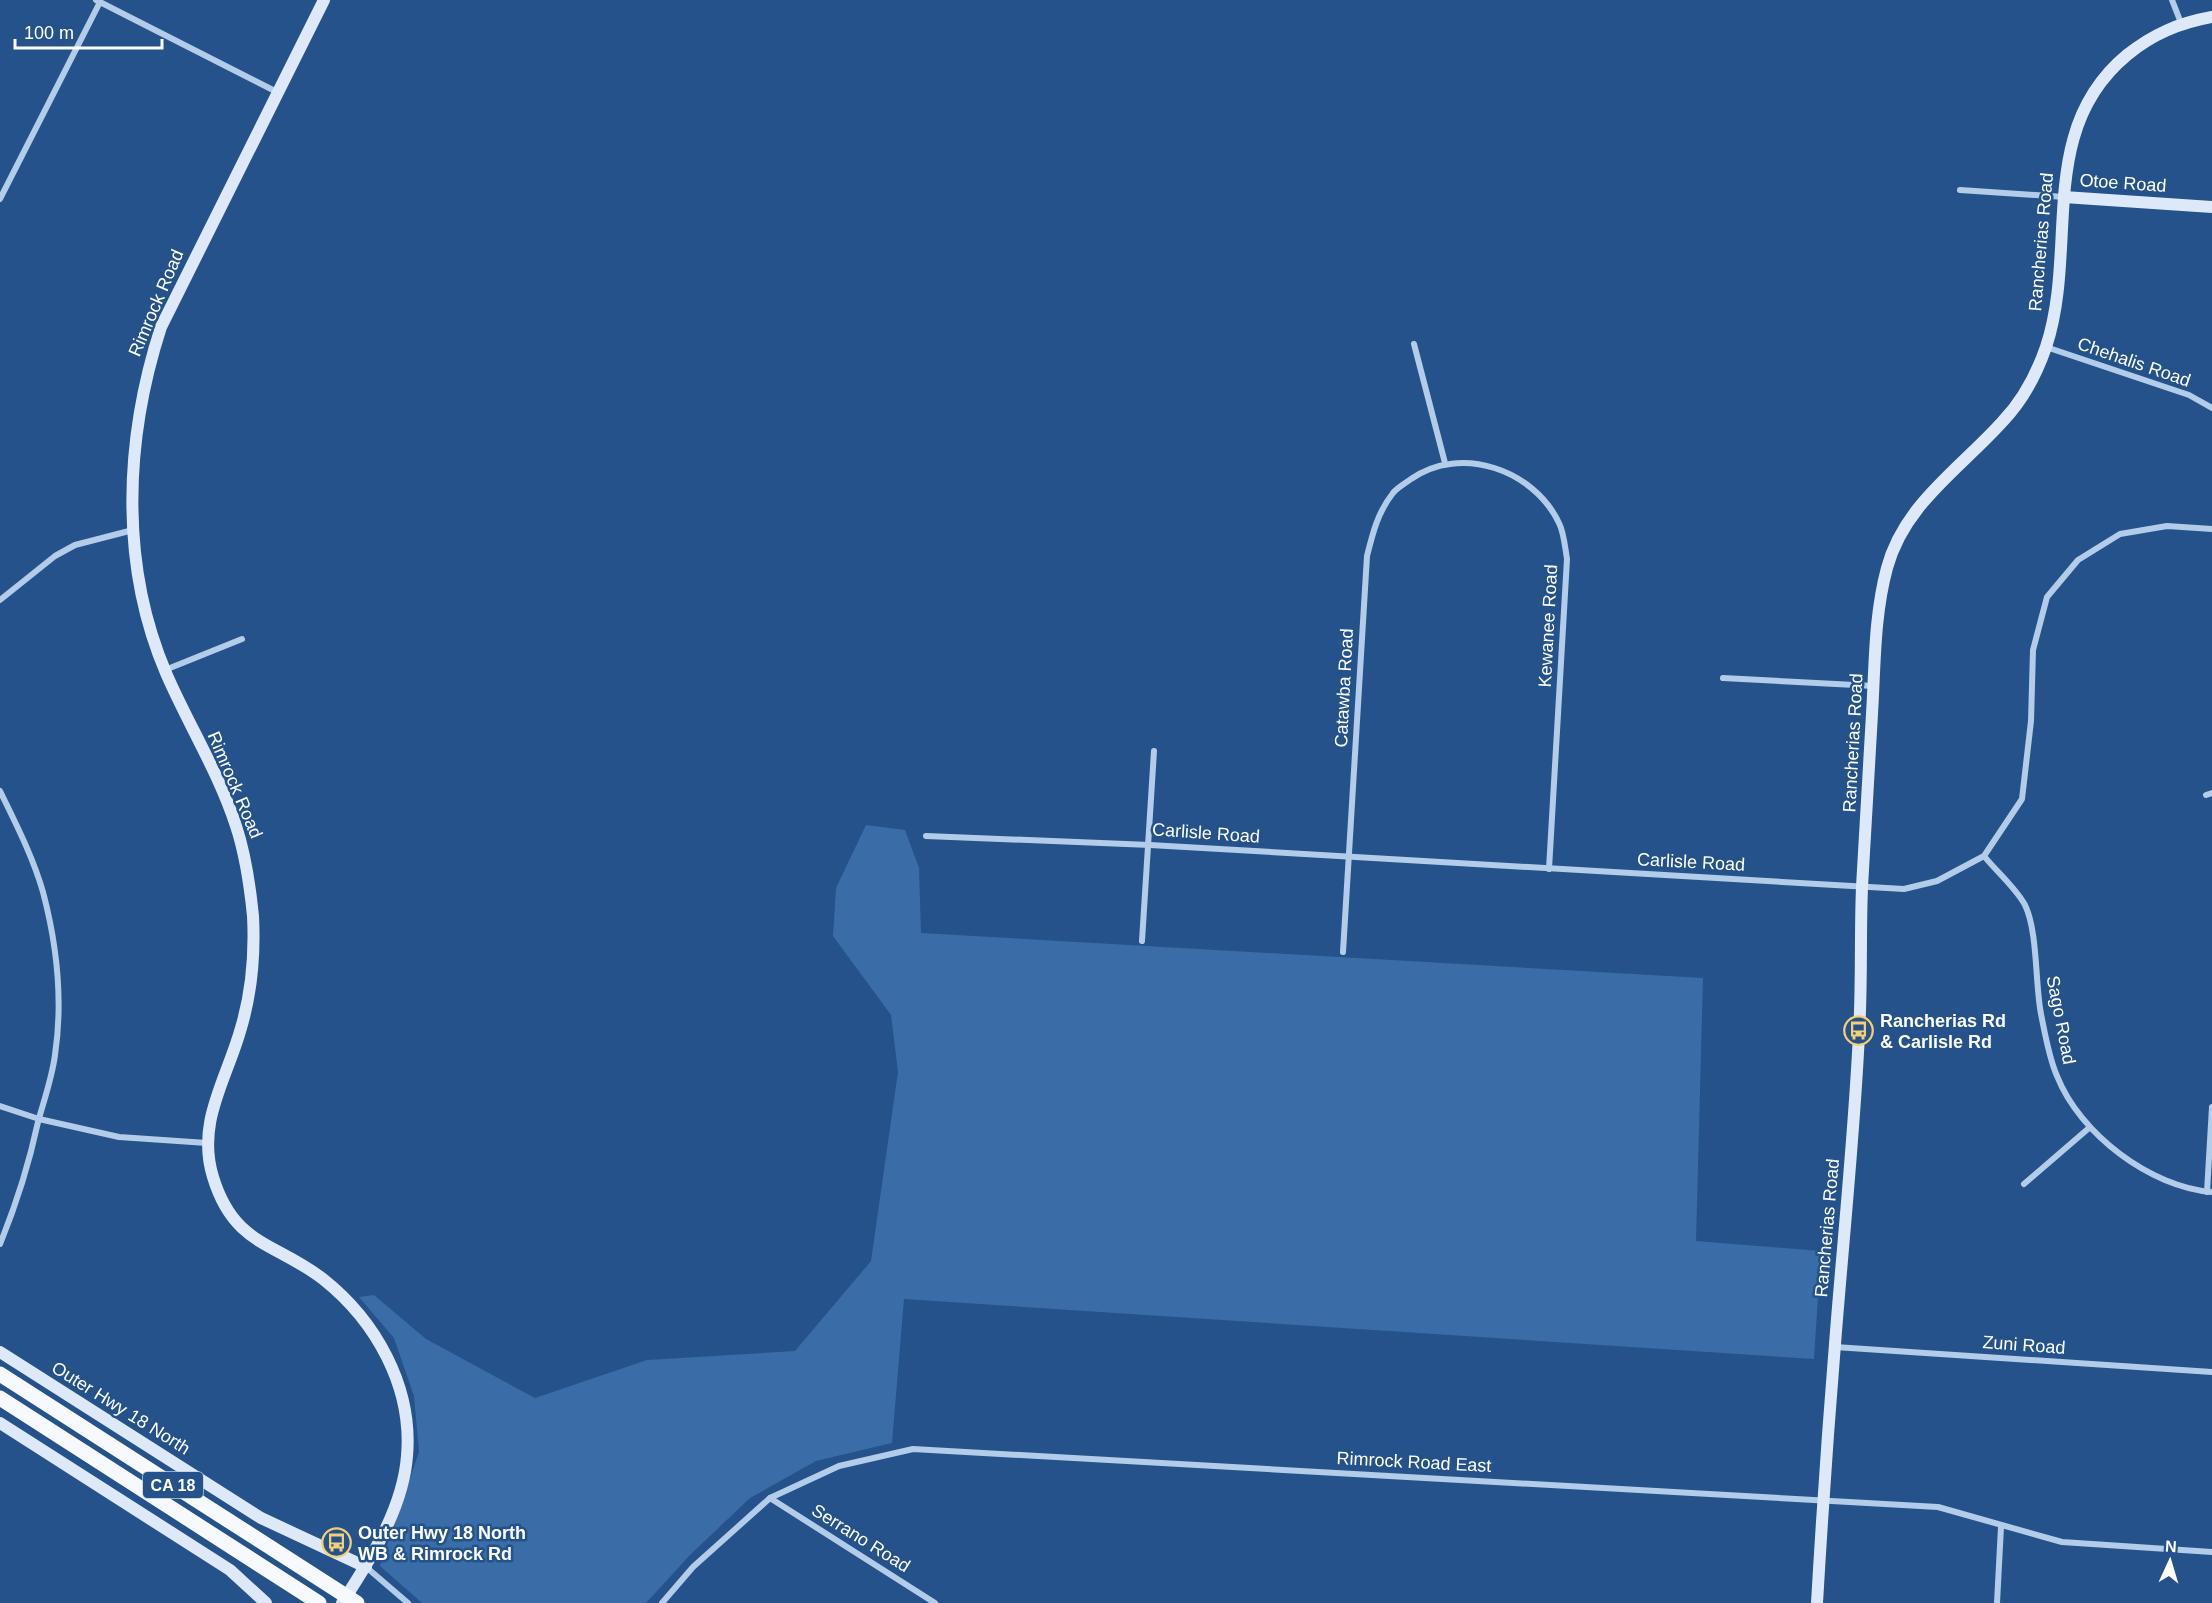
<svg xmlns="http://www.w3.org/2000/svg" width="2212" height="1603" font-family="Helvetica,sans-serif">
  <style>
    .green { fill: #3a6ca7 }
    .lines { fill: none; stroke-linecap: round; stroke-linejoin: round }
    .street { stroke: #b2ccea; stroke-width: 6 }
    .secondary { stroke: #dde9f8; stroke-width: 12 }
    .primary { stroke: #f6f9fe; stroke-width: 15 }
    .labels { text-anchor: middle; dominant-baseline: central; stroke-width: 5; stroke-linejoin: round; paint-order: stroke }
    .shield { fill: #25528a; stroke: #becbdc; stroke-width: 1.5 }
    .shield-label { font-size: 16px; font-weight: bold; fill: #fff }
    .street-label { font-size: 18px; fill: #fff; stroke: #25528a }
    .poi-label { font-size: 18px; font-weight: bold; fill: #fff; stroke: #25528a; text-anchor: start }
  </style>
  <rect width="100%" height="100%" fill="#25528a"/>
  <path class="green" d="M866 825 905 830 919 868 921 933 1703 978 1696 1241 1821 1251 1814 1359 904 1299 892 1443 816 1461 750 1498 690 1555 646 1603H422L380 1566 419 1452 414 1396 394 1338 359 1297 374 1295 426 1339 535 1398 647 1360 795 1351 871 1261 898 1072 891 1015 833 936 836 888Z"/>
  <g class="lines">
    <g class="street">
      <path d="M96 0 277 92"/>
      <path d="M2172 0 2181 23"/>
      <path d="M1960 190 2064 197"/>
      <path d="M0 199 100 2"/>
      <path d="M1414 344 1445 463"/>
      <path d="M2046 347 2189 395 2212 408"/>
      <path d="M0 600 55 556 75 545 133 530"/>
      <path d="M165 670 242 639"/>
      <path d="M1723 678 1874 686"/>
      <path d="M0 791C16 824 33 857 43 892 57 945 63 1001 55 1055 52 1078 44 1100 38 1122 29 1164 16 1205 0 1244"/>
      <path d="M2206 795 2212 793"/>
      <path d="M926 836 1150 845 1904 889 1937 881 1984 856 2022 799 2031 721 2033 650 2047 597 2078 560 2120 534 2167 526 2212 529"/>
      <path d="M1984 856C1996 871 2016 888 2025 905 2038 932 2035 984 2041 1014 2045 1034 2049 1058 2057 1076 2080 1134 2150 1187 2212 1192"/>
      <path d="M1142 941 1154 751"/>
      <path d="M1343 952 1367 556C1373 532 1378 512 1393 493 1398 487 1406 483 1411 479 1461 444 1534 470 1559 523 1564 533 1565 547 1567 559L1549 869"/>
      <path d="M0 1106 39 1119 119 1137 207 1143"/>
      <path d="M2024 1184 2089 1128"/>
      <path d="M2207 1192 2212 1107"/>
      <path d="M1835 1347 2212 1372"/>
      <path d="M770 1498 935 1603"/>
      <path d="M366 1567 408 1603"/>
      <path d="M662 1603 693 1567 770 1498 839 1466 913 1449 1938 1507 2062 1542 2212 1552"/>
      <path d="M1997 1603 2001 1527"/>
    </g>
    <g class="secondary">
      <path d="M324 0 161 327C125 438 119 563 166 673 188 724 219 773 236 826 246 856 250 886 253 916 255 955 252 991 241 1028 227 1079 196 1122 213 1177 234 1246 275 1242 323 1279 376 1321 413 1387 407 1456 403 1509 370 1560 342 1603"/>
      <path d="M2064 197 2212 207"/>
      <path d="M0 1352 261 1518 366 1567"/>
      <path d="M0 1423 230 1570 266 1603"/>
      <path d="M1817 1603C1822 1517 1828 1430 1835 1344 1843 1241 1854 1138 1859 1034 1862 985 1860 936 1862 887 1865 829 1869 772 1872 714 1875 666 1874 616 1887 568 1904 504 1961 468 2003 421 2022 401 2037 373 2046 347 2079 248 2035 131 2127 55 2153 34 2179 23 2212 17"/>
    </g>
    <g class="primary">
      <path d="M0 1374 357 1603"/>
      <path d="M0 1398 319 1603"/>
    </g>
  </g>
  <defs>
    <symbol id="bus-ring" viewBox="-11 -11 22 22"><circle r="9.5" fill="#25528a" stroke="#f3cf77" stroke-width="1.5"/><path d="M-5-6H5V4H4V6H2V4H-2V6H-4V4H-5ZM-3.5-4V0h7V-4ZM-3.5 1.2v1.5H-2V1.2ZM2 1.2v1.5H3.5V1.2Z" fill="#f3cf77"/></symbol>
  </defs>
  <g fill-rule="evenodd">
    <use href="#bus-ring" x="1842" y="1014" width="33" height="33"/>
    <use href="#bus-ring" x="320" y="1526" width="33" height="33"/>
  </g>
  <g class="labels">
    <rect class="shield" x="143" y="1472" width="60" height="26" rx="4.5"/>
    <g class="shield-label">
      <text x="173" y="1485">CA 18</text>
    </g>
    <g class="street-label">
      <text transform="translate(2123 183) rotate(4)">Otoe Road</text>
      <text transform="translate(2041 242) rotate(-85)">Rancherias Road</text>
      <text transform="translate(156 303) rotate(-67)">Rimrock Road</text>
      <text transform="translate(2134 362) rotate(19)">Chehalis Road</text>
      <text transform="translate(1548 626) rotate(-87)">Kewanee Road</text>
      <text transform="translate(1344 688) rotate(-87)">Catawba Road</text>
      <text transform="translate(1853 743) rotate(-87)">Rancherias Road</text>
      <text transform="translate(235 785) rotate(67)">Rimrock Road</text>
      <text transform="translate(1206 833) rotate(4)">Carlisle Road</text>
      <text transform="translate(1691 862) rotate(3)">Carlisle Road</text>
      <text transform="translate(2061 1020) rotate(79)">Sago Road</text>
      <text transform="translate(1827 1228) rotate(-85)">Rancherias Road</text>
      <text transform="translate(2024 1345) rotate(4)">Zuni Road</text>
      <text transform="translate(121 1408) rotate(32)">Outer Hwy 18 North</text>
      <text transform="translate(1414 1462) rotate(3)">Rimrock Road East</text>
      <text transform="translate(861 1538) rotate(32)">Serrano Road</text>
    </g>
    <g class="poi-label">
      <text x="1880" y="1021">Rancherias Rd<tspan x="1880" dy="21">&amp; Carlisle Rd</tspan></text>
      <text x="358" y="1533">Outer Hwy 18 North<tspan x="358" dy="21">WB &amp; Rimrock Rd</tspan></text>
    </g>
  </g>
  <g transform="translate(2170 1561) rotate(4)" stroke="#25528a" stroke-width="4.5" paint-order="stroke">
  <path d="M0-4.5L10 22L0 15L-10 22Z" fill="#ffffff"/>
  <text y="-9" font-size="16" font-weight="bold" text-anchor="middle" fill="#ffffff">N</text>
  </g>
  <path d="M15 39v9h147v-9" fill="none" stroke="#ffffff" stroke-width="3"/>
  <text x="24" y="39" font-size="18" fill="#ffffff" stroke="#25528a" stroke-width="4.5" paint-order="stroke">100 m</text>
</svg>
